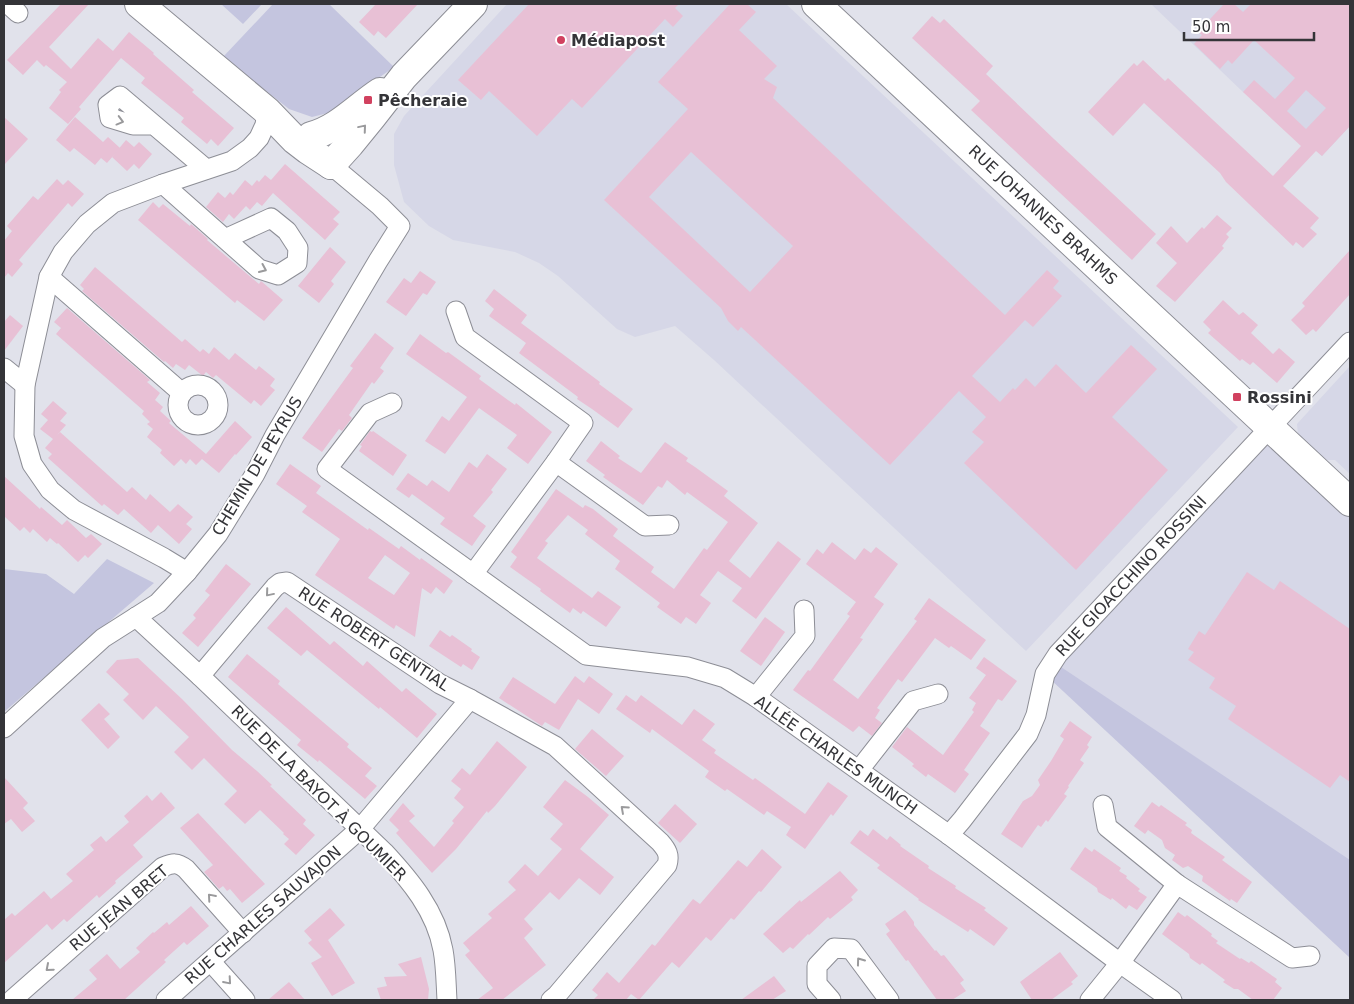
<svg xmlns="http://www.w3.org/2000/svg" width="1354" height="1004" font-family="'DejaVu Sans',sans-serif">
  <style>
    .built { fill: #d6d7e7 }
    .green { fill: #c4c5df }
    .building { fill: #e8c0d5; fill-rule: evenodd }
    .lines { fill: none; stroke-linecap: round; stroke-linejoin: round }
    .street-casing { stroke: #8d8e96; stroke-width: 21 }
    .secondary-casing { stroke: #8d8e96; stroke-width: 30 }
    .street { stroke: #fff; stroke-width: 19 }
    .secondary { stroke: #fff; stroke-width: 28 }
    .oneway { stroke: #9a9a9c }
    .poi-dot { fill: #d1415f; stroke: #fff; stroke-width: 2 }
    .labels { text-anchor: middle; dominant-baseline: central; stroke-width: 4; stroke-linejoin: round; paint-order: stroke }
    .poi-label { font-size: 16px; font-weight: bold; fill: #343438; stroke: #fff; text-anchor: start }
    .street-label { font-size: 16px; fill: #343438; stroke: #fff }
  </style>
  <rect width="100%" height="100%" fill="#e1e2eb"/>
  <g class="built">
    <path d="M507 4H786L1238 427 1026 651 714 360 675 326 635 337 617 329 558 276 539 263 515 252 453 240 429 226 404 202 394 165V134L404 116Z"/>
    <path d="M1151 4H1350V126L1322 156 1295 132 1243 92Z"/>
    <path d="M1350 366V474L1335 460H1325L1298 435 1297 424Z"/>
    <path d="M1270 445 1350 512V863L1058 666 1262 448Z"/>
  </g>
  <g class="green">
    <path d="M221 4H262L243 24Z"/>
    <path d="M273 4H329L394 67 342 104 328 113 312 117 289 109 223 57Z"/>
    <path d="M107 559 154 583 4 712V569L46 574 74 594Z"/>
    <path d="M1061 667 1350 860V958L1050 679Z"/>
  </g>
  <g class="building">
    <path d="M61 4H89L49 47 71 69 98 38 113 51 129 32 154 53 153 54 194 90 192 92 234 128 218 146 211 139 207 144 181 122 184 118 141 83 145 78 121 58 79 107 81 109 68 124 49 108 61 92 59 90 67 82 46 65 44 67 37 60 23 75 7 60Z"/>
    <path d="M376 4H418L386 38 378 31 374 36 359 22Z"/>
    <path d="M529 4H679L675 8 683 16 673 27 665 19 582 108 572 99 537 136 489 91 481 100 458 80Z"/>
    <path d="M730 4H747L756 12 739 30 777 66 764 79 777 87 773 98 1005 315 1047 270 1059 281 1053 288 1062 296 1033 327 1025 320 972 376 1000 402 1013 388 1015 390 1026 378 1035 387 1056 364 1086 393 1131 345 1157 369 1112 417 1168 470 1076 570 964 463 984 442 972 432 986 417 959 391 890 465 741 327 738 331 728 321 721 308 604 200 688 109 658 82ZM691 152 793 246 750 292 649 197Z"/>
    <path d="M1224 4H1234L1243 12 1251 4H1350V126L1322 156 1316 151 1283 186 1319 218 1310 228 1317 234 1303 248 1296 242 1293 246 1226 182 1220 173 1144 103 1113 136 1088 112 1134 63 1137 66 1143 60 1165 81 1168 78 1273 176 1301 146 1243 92 1254 80 1275 99 1295 78 1254 40 1232 64 1228 60 1220 69 1194 44 1202 35 1198 32ZM1306 90 1326 108 1306 129 1287 111Z"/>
    <path d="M932 16 940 23 944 19 993 66 986 74 1054 139 1156 234 1132 260 971 110 980 101 912 38Z"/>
    <path d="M4 117 28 139 4 165Z"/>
    <path d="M75 117 103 142 108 137 120 148 107 163 101 158 95 165 74 148 70 152 56 140Z"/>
    <path d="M126 140 134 147 139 142 152 154 139 169 134 164 127 171 112 157Z"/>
    <path d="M285 164 340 212 333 219 339 224 325 240 273 193 262 206 257 202 250 210 246 206 234 219 229 214 223 222 206 207 218 192 225 198 230 192 233 195 245 180 252 186 257 180 259 182 265 175 271 180Z"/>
    <path d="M57 179 63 185 68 180 84 194 72 207 68 203 37 239 19 260 23 264 12 277 8 273 4 278V241L12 231 7 226 33 196 38 200Z"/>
    <path d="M153 202 159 208 163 204 190 226 191 224 208 239 207 240 259 284 261 281 283 300 264 321 237 300 235 303 138 220Z"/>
    <path d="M1217 215 1232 228 1226 234 1229 237 1222 246 1224 248 1175 302 1156 286 1177 263 1156 243 1171 226 1187 243 1202 227 1204 229Z"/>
    <path d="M330 247 346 262 331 281 334 284 319 303 298 286Z"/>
    <path d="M1350 250V294L1316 332 1313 329 1306 335 1291 320 1305 306 1302 303Z"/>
    <path d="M95 267 182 342 185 339 200 352 203 349 209 354 214 347 229 360 235 353 256 370 259 366 275 379 270 386 275 390 261 406 254 400 251 404 216 375 213 378 206 372 203 376 189 365 185 370 176 364 173 368 165 361 164 362 82 291 84 289 80 285Z"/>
    <path d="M420 271 436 282 427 295 423 293 406 316 386 302 404 278 411 283Z"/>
    <path d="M494 289 527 315 521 323 600 382 599 384 633 409 618 428 592 409 577 399 578 397 519 353 526 343 489 316 494 309 485 301Z"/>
    <path d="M1223 300 1239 315 1243 312 1258 325 1251 333 1273 354 1279 348 1295 362 1277 383 1253 362 1250 365 1242 359 1240 361 1208 333 1211 330 1203 322Z"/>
    <path d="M67 308 150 380 147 382 160 393 155 400 163 407 160 411 171 421 169 423 206 454 235 421 252 437 236 455 235 454 219 473 202 459 196 465 190 459 186 464 181 459 174 466 160 453 162 450 147 437 153 429 147 424 150 422 142 414 144 411 56 334 61 328 54 322Z"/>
    <path d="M10 315 23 326 4 351V322Z"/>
    <path d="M375 333 394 348 380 368 384 371 374 384 372 382 349 415 352 418 342 431 339 429 322 452 302 438 353 368 350 366Z"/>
    <path d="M420 334 446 353 448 352 481 376 479 379 515 405 516 403 552 432 528 464 507 448 517 435 479 408 445 454 425 441 442 416 449 421 467 397 406 354Z"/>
    <path d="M53 401 67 413 60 421 66 425 57 435 60 432 127 492 132 487 146 500 150 494 170 512 178 504 193 517 186 524 192 529 179 544 158 525 151 533 124 509 118 515 104 504 102 506 48 458 52 454 45 448 53 439 40 429 48 420 41 414Z"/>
    <path d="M370 431 372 432 373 431 407 455 393 476 359 451 362 446 360 445Z"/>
    <path d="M601 441 620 456 618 458 641 473 665 442 688 458 686 461 695 467 728 491 724 496 758 523 729 561 750 578 778 541 801 559 756 619 732 601 742 588 718 571 700 595 711 603 696 624 686 617 681 624 657 607 660 603 615 569 620 561 585 534 588 530 568 515 545 541 548 543 537 558 592 598 598 591 621 607 606 627 583 611 581 614 573 608 570 613 540 591 541 589 510 567 517 557 511 552 556 489 583 508 585 505 593 509 618 529 613 536 654 567 651 572 674 589 704 548 707 550 728 522 687 492 685 495 667 480 662 488 658 486 643 505 603 477 605 475 586 461Z"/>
    <path d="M487 454 507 469 491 490 493 492 473 516 486 526 472 546 440 524 445 518 412 494 409 498 396 489 408 473 427 486 432 480 449 492 469 462 477 468Z"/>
    <path d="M290 464 321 486 316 493 368 530 369 528 399 549 401 546 420 560 421 558 453 581 444 594 436 587 431 594 422 588 415 637 396 625 394 629 315 575 340 539 302 512 307 506 276 484ZM385 555 410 573 394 595 368 578Z"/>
    <path d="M4 476 40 509 41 507 62 525 67 520 86 538 91 534 102 544 88 558 85 555 78 562 58 543 57 544 50 538 47 542 33 529 30 533 24 527 20 531 4 516Z"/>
    <path d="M832 542 855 560 864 548 871 553 876 547 898 564 874 597 884 604 860 638 863 639 833 680 858 699 917 621 914 619 929 598 986 640 971 660 951 646 949 648 935 638 902 682 898 679 877 708 880 710 875 718 882 723 872 736 859 726 853 732 793 690 808 670 810 671 850 616 847 614 856 602 806 564 817 549 823 554Z"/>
    <path d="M226 564 251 584 198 647 182 633 196 618 193 615 210 595 205 591Z"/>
    <path d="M1247 572 1274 590 1280 581 1350 629V782L1340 775 1330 788 1228 719 1236 706 1209 688 1215 678 1188 660 1194 652 1188 649 1199 631 1205 635Z"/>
    <path d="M286 607 330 645 334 641 363 666 367 661 402 692 406 688 437 714 417 738 380 707 379 709 307 650 301 656 267 628Z"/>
    <path d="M765 617 785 632 761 666 740 651Z"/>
    <path d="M440 630 450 637 452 635 472 649 471 651 480 657 472 670 463 664 461 667 429 646Z"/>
    <path d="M247 654 280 681 278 684 349 744 347 747 372 768 365 776 377 786 365 799 319 760 318 762 297 745 301 740 228 677Z"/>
    <path d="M984 657 1017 681 1002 701 998 699 980 726 990 733 964 770 969 774 955 793 928 774 926 777 912 766 914 764 892 747 907 727 943 755 974 712 972 710 976 703 969 698 986 675 976 668Z"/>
    <path d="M138 658 182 699 232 750 257 771 272 785 270 786 306 820 303 824 315 835 296 855 284 844 289 839 283 834 284 833 260 810 245 824 224 804 237 791 204 758 192 770 174 752 189 737 156 706 143 720 123 700 129 694 106 672 117 660Z"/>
    <path d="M575 676 584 683 589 676 613 694 599 714 578 699 559 730 545 722 542 726 499 698 513 677 555 704Z"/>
    <path d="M626 695 636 702 641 695 682 725 694 709 715 724 702 740 716 750 714 753 753 780 755 778 805 814 828 782 848 796 833 816 831 814 805 849 786 835 791 827 767 811 764 815 727 789 725 791 705 777 709 771 652 729 650 733 616 709Z"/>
    <path d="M99 703 110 714 104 719 120 737 108 749 81 720Z"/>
    <path d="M1070 721 1092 737 1087 745 1089 747 1080 760 1084 763 1068 786 1069 787 1064 794 1067 796 1048 822 1046 820 1041 827 1038 825 1022 848 1001 834 1023 801 1032 796 1040 785 1038 780 1051 761 1064 739 1060 736Z"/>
    <path d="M592 729 624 756 606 776 575 749Z"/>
    <path d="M497 741 527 767 495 806 488 813 487 811 456 849 432 873 396 833 399 830 389 820 403 803 415 816 409 821 434 847 454 823 452 821 464 807 454 798 461 789 451 781 462 768 470 775Z"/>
    <path d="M4 777 28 803 23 808 35 821 22 832 11 819 4 824Z"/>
    <path d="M565 780 588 797 609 815 580 849 614 877 600 895 579 878 559 900 550 892 524 919 533 929 524 938 546 965 502 1000H477L493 988 465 955 470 951 463 943 492 918 488 914 516 890 508 882 525 864 538 876 562 849 550 839 563 824 543 807Z"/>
    <path d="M161 792 175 808 133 845 143 857 115 881 116 883 99 898 97 895 67 922 64 919 52 930 47 924 4 963V920L12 913 15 916 44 891 51 899 73 881 66 874 94 850 90 845 101 836 106 842 129 822 124 816 147 795 152 801Z"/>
    <path d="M1152 802 1159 807 1161 805 1187 823 1185 825 1192 830 1191 833 1225 857 1222 860 1252 882 1237 903 1231 899 1230 901 1202 881 1203 876 1188 866 1183 868 1172 860 1175 855 1165 848 1162 840 1148 830 1145 834 1134 826Z"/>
    <path d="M675 804 697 824 680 843 658 823Z"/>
    <path d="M198 813 265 884 242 903 230 889 227 891 223 886 219 889 204 872 213 865 180 828Z"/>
    <path d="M873 829 887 840 890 836 901 845 900 846 929 866 928 868 956 886 955 888 986 908 984 910 1008 928 994 946 970 929 968 932 918 900 919 899 877 868 880 865 850 843 860 830 868 836Z"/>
    <path d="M1085 847 1092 852 1094 849 1121 868 1119 871 1127 876 1126 878 1140 889 1138 891 1147 897 1137 910 1129 905 1126 909 1112 898 1111 900 1098 892 1097 888 1070 869Z"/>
    <path d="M762 849 782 867 761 892 759 891 734 920 731 918 711 941 706 937 679 968 672 962 639 1000 631 994 626 1000H593L598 995 592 990 607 972 619 983 652 944 655 946 693 899 700 904 738 860 747 867Z"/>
    <path d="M840 871 858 890 851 897 853 900 830 919 828 917 809 935 808 934 793 949 790 947 783 953 763 934 800 900 801 902Z"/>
    <path d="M191 906 209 926 187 945 184 942 164 960 166 962 124 1000H72L97 979 89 970 107 954 120 969 140 952 136 948 153 932 154 933 167 922 169 925Z"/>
    <path d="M330 908 345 925 328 940 355 983 332 996 311 963 322 957 308 943 312 940 304 931Z"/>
    <path d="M905 910 914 922V925L935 951 936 950 941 956 944 955 964 980 960 983 966 991 952 1000H937L908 960 906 961 886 934 890 931 885 924Z"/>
    <path d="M1178 912 1185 917 1187 915 1212 934 1211 936 1218 941 1216 943 1240 959 1241 958 1249 963 1251 961 1277 979 1275 982 1282 988 1273 1000H1253L1238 989H1234L1223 982 1225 980 1202 963 1200 965 1190 958 1189 954 1162 934Z"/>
    <path d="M1060 952 1078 976 1071 982 1073 984 1051 1000H1032L1020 982Z"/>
    <path d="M421 957 429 989 428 1000H381L377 988 387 986 384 977 407 976 398 964Z"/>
    <path d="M774 976 786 991 772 1000H741Z"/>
    <path d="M289 982 305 1000H268Z"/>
  </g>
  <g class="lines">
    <defs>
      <g id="street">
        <path d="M8 4 18 13"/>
        <path d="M154 125H133L110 118 108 105 120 96 206 169"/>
        <path d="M163 184 259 269 278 275 297 263 298 248 287 231 271 218 225 239"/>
        <path d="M49 277 182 393"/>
        <path d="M456 311 465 337 583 423 556 462 473 574"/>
        <path d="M4 368 25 385"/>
        <circle cx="198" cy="405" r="20"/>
        <path d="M392 403 370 413 327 469 586 655 688 667 725 678 756 697 949 835 1120 963 1172 1000"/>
        <path d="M556 462 645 526 669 525"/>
        <path d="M187 572 164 558 74 510 50 490 32 464 24 436 25 385 49 277 63 252 87 224 113 203 163 184 232 161 250 148 259 138 265 125 267 111"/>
        <path d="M136 617 200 676 384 852C410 880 436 911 443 950 446 966 446 984 447 1000"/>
        <path d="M756 697 805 636 804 610"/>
        <path d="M470 699 555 746 660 842C667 850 670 855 667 865L557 995 551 1000"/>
        <path d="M4 728 103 638 158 603 187 572 218 534 255 474 275 435 378 261 400 226 380 206 331 165"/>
        <path d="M859 770 913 701 938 694"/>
        <path d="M1103 805 1107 827 1177 884"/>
        <path d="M949 835 962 820 1028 734 1036 715 1045 674 1058 654 1350 342"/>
        <path d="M211 962 245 1000"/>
        <path d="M12 1000 163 867C173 863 177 862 186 869L243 933"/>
        <path d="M166 1000 360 829 470 699 440 684 287 582 280 583 275 587 200 676"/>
        <path d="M831 1000 817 984V966L834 948 851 949 889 1000"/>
        <path d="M1090 1000 1120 963 1177 884 1292 958 1310 956"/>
      </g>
      <g id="secondary">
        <path d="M139 4 267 111 295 140 308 150 331 165"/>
        <path d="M816 4 1350 502"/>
        <path d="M311 136C338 129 357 107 380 92"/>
        <path d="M331 165 350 144 372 117 404 76 473 4"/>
      </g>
    </defs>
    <use href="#street" class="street-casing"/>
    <use href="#secondary" class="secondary-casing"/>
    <use href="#street" class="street"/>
    <use href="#secondary" class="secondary"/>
  </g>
  <defs><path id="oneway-chevron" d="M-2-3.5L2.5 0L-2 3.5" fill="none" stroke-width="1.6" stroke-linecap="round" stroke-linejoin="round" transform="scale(1.25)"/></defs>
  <g class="oneway">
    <use href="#oneway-chevron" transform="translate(120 121) rotate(15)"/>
    <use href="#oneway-chevron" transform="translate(363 128) rotate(-50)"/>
    <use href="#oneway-chevron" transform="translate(263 269) rotate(24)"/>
    <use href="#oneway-chevron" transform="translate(269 593) rotate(130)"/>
    <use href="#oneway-chevron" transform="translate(624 809) rotate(-138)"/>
    <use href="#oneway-chevron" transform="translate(211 897) rotate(-131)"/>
    <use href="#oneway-chevron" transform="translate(860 961) rotate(-126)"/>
    <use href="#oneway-chevron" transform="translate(49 968) rotate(139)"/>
    <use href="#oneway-chevron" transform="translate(228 981) rotate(49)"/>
  </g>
  <g class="poi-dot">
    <circle cx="561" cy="40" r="5"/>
    <rect x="363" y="95" width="10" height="10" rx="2.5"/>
    <rect x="1232" y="392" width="10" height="10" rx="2.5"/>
  </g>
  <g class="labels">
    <g class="poi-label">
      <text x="571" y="40">Médiapost</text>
      <text x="378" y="100">Pêcheraie</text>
      <text x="1247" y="397">Rossini</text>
    </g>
    <g class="street-label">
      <text transform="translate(1043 215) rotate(43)">RUE JOHANNES BRAHMS</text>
      <text transform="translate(257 466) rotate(-59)">CHEMIN DE PEYRUS</text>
      <text transform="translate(1131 576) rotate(-47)">RUE GIOACCHINO ROSSINI</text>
      <text transform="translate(374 639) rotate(33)">RUE ROBERT GENTIAL</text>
      <text transform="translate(836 755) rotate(35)">ALLÉE CHARLES MUNCH</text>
      <text transform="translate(319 793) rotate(45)">RUE DE LA BAYOT À GOUMIER</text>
      <text transform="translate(119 908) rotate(-40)">RUE JEAN BRET</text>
      <text transform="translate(263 915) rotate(-41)">RUE CHARLES SAUVAJON</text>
    </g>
  </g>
  <rect width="1354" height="1004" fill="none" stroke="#343438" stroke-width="10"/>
  <path d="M1184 32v8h130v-8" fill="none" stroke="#343438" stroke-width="2.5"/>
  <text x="1192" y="32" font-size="15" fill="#343438" stroke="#ffffff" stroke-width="4" paint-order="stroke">50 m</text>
</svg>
